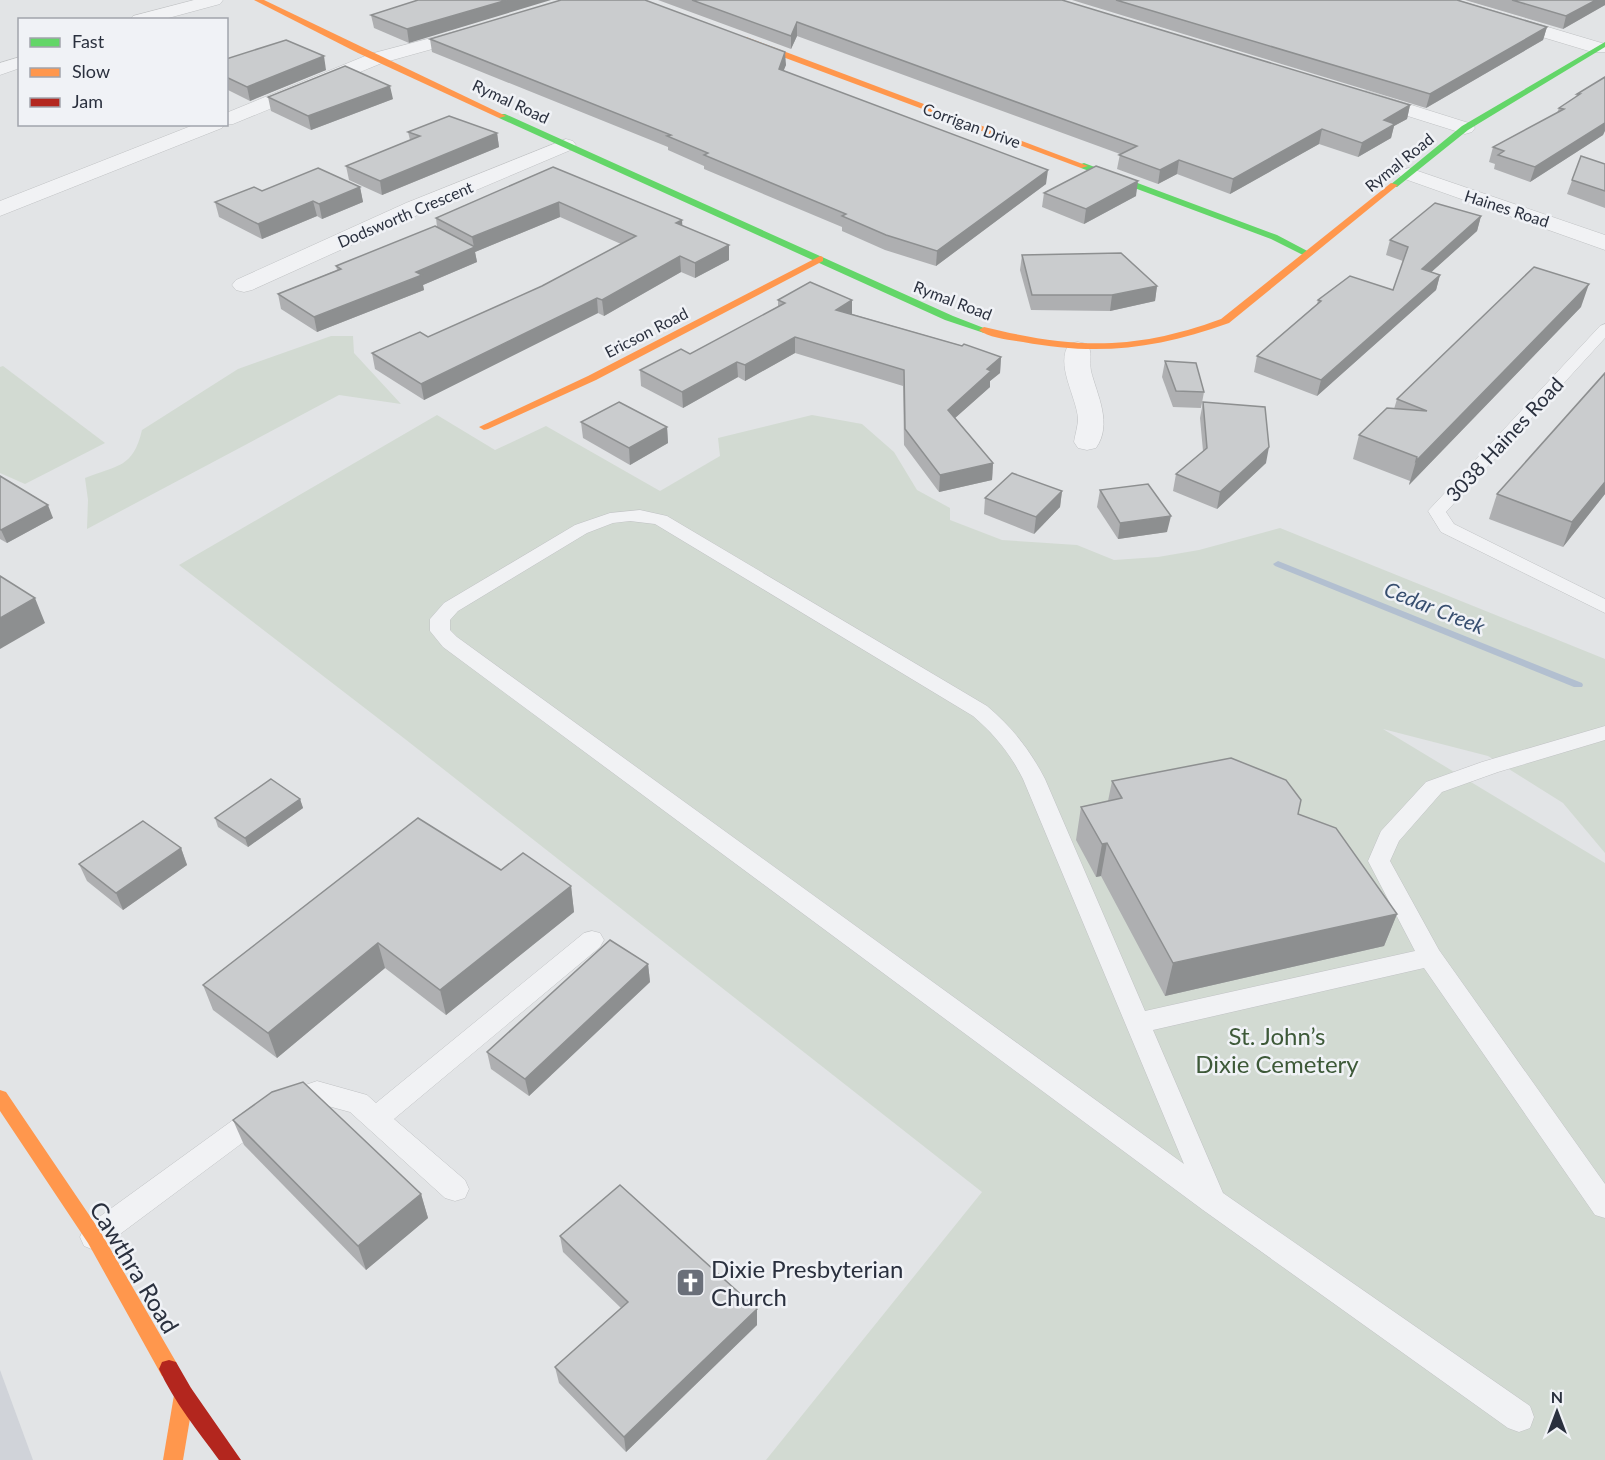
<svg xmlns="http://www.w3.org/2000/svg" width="1605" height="1460" font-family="Lato,sans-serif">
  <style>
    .built { fill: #d0d3d9 }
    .green { fill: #d2dad2 }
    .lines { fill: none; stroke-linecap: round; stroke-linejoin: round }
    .stream { fill: #b2bfd0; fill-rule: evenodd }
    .lane-casing { stroke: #c0c2c4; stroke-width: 1 }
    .street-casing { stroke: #c0c2c4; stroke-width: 1 }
    .lane { fill: #f1f2f4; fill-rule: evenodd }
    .street { fill: #f1f2f4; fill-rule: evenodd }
    .fast { fill: #63d668; fill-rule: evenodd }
    .slow { fill: #ff974d; fill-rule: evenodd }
    .jam { fill: #b3261e; fill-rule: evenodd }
    .wall { fill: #aeafb1 }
    .shaded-wall { fill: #8d8f90 }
    .building { fill: #caccce; stroke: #8d8f90; stroke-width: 1.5 }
    .labels { text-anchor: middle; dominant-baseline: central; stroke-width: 5; stroke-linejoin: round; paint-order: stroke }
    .far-street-label { font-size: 16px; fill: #2a303e; stroke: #f0f2f6 }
    .street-label { font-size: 20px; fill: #2a303e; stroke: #f0f2f6 }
    .water-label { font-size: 21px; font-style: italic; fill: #374e6f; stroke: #f0f2f6 }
    .near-park-label { font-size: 24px; fill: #3d5938; stroke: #f0f2f6 }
    .near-street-label { font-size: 24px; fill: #2a303e; stroke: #f0f2f6 }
    .near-poi-label { font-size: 24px; fill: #2a303e; stroke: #f0f2f6; text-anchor: start }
  </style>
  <rect width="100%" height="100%" fill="#e2e4e6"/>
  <path class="built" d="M0 1370 33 1460H0Z"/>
  <g class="green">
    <path d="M331 336H353L354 353 401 404 339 395 87 529 88 500 85 478C118 465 133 468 142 430L238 369Z"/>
    <path d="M3 366 105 443 25 484 0 473V367Z"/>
    <path d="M437 415 495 450 546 426 660 491 720 456 718 438 812 415 862 424 894 452 917 490 950 508V520L1002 540 1077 545 1114 560 1158 557 1199 550 1280 528 1605 659V853L1563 803 1488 756 1383 729 1605 863V1460H766L982 1192 405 739 179 565Z"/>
  </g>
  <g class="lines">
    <path class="stream" d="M1278 561 1582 683 1583 685 1582 687H1574L1275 566 1273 564Z"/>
    <defs>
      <g id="lane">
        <path d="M1605 324V338L1446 512 1454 524 1605 599V613L1441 532 1428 511 1600 326Z"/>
        <path d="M640 510 667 516 987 706C1012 727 1030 750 1045 779L1145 1011 1415 951 1368 861 1381 831 1426 782 1482 762 1605 726V740L1498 772 1442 792 1399 841 1390 861 1439 950 1605 1184V1218L1595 1215 1424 968 1153 1030 1223 1193 1530 1406 1534 1417 1530 1428 1519 1432 1508 1428 1203 1210 443 647 430 631V619L444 603 575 525 610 513ZM630 521 655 524 973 716C994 734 1010 753 1023 779L1184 1164 457 637 450 630V620L458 611 587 533 613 523Z"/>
        <path d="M592 931 600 933 604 940 600 947 394 1119 465 1180 469 1189 465 1198 455 1201 445 1198 350 1112 317 1103 288 1113 279 1110 275 1102 279 1094 317 1081 367 1095 376 1103 584 933Z"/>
        <path d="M260 1104 269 1107 273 1115 269 1123 104 1246 94 1250 84 1246 80 1237 84 1228 251 1107Z"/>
      </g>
      <g id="street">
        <path d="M194 0H223L220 4 161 20H130L133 16Z"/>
        <path d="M1429 0H1457L1605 44V52H1592L1432 4Z"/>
        <path d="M473 27 479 28 482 32 479 36 382 63 233 124 224 125 222 128 0 216V201L196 124H226V113L370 54Z"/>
        <path d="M20 57V68L0 75V63Z"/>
        <path d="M1367 91 1472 124 1475 128 1472 132 1465 134 1360 101 1357 97 1360 93Z"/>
        <path d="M566 139 573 141 576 145 573 149 422 213 252 290 244 292 236 290 232 285 236 280 406 203Z"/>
        <path d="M1409 168 1605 235V250L1402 178 1398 174 1402 170Z"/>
        <path d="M1078 342 1087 344C1093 352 1089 361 1091 371 1097 395 1113 424 1096 448L1087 450 1078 448 1074 442C1075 435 1078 426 1078 418 1076 396 1055 364 1069 344Z"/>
      </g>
    </defs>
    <use href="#lane" class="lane-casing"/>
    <use href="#street" class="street-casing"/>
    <use href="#lane" class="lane"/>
    <use href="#street" class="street"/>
    <g class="fast">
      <path d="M1605 42V47L1468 130 1397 187 1390 185 1462 126Z"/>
      <path d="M499 114H505L953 316 989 330 984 333 945 320 499 118Z"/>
      <path d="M1084 163 1277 235 1313 254 1305 256 1271 239 1081 168V164Z"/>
    </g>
    <g class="slow">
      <path d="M254 0H264L506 116 499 118 358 53Z"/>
      <path d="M740 37H746L1088 166 1081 168 740 41Z"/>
      <path d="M1391 183 1398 185 1229 323C1157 349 1098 356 1023 342 1010 340 989 338 979 330L984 327C1074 349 1134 351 1221 319Z"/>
      <path d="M820 256 823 257V261L596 380 488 429 484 430 479 427 588 376Z"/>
      <path d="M0 1090 6 1092 100 1231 176 1362 179 1369 176 1376 169 1378 162 1376 88 1243 0 1111Z"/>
      <path d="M184 1386 191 1388 194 1395 183 1460H163L174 1395 177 1388Z"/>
    </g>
    <path class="jam" d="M169 1360 176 1362 191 1388 241 1460H219C198 1431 174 1402 159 1369L162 1362Z"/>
  </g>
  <g class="wall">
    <path d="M418 0 409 43 374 28 371 15Z"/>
    <path d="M658 0H1062L1410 105 1407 119 1394 126 1391 138 1358 157 1319 144 1230 194 1177 174 1158 184 1117 169 1120 154 797 36 791 49Z"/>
    <path d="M1072 0H1457L1547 27 1543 40 1426 108Z"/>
    <path d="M1465 0H1605V5L1563 29Z"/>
    <path d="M430 39 786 65 783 70 1046 184 936 266 885 250 842 231V227L704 169V166L668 150V147L432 52Z"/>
    <path d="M226 59 326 70 250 101 226 89Z"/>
    <path d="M1605 77 1604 131 1603 135 1530 182 1494 169 1495 164 1489 162 1493 147 1557 113 1559 108 1576 97 1577 94Z"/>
    <path d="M268 97 393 99 311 130 271 111Z"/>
    <path d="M408 132 497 133 499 147 382 195 349 180 346 166 410 140Z"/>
    <path d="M1581 156 1605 164V208L1567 194Z"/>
    <path d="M553 167 683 226 729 245V260L695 278 681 272 604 316 598 313 424 400 375 369 372 353 428 337 542 286 621 244 560 217 475 252 477 262 423 285 424 290 317 332 281 309 278 294 337 270 336 266 437 227 436 218Z"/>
    <path d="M360 187 363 202 322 219 317 216 262 239 219 217 215 202Z"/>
    <path d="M1044 193 1136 196 1084 224 1042 207Z"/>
    <path d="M1481 216 1477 231 1431 272 1440 275 1436 290 1317 396 1254 372 1257 356 1317 304 1318 300 1393 290 1403 261 1386 255 1390 240Z"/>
    <path d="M1022 255 1157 286 1155 301 1110 311 1031 310 1020 270Z"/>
    <path d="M778 300 852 314 1001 357 1000 373 990 381V387L955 418 993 463 992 480 939 492 904 445 903 386 795 353 745 381 738 377 683 408 641 386 640 370 690 354 778 307Z"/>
    <path d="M1581 307 1409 485 1410 481 1353 459 1359 435 1394 409 1397 399Z"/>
    <path d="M1165 361 1204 392 1201 408 1173 407 1162 377Z"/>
    <path d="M1203 402 1266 463 1217 509 1173 491 1176 474 1203 451 1200 418Z"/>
    <path d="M581 422 667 427 668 443 630 465 583 438Z"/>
    <path d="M0 476 53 518 7 543 0 539Z"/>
    <path d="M1100 490 1167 532 1118 539 1097 507Z"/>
    <path d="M1062 491 1060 507 1034 534 984 514 985 498Z"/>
    <path d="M1497 494H1605L1563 547 1489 519Z"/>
    <path d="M1112 781 1298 814 1397 914 1384 946 1165 996 1101 876 1096 877 1076 840 1081 807 1108 801Z"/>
    <path d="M300 799 303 808 248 847 218 827 215 818Z"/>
    <path d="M181 848 187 865 123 910 87 881 79 864Z"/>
    <path d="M501 870 571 886 574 912 446 1015 385 968 277 1058 213 1010 203 985Z"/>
    <path d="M648 964 650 982 529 1096 491 1069 487 1052Z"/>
    <path d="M233 1120 421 1194 428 1218 366 1270 244 1145Z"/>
    <path d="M560 1236 757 1309V1325L626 1452 559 1383 555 1367 621 1308 563 1252Z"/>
  </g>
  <g class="shaded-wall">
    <path d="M507 0H551L409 43 407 29Z"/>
    <path d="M1596 0H1605V5L1563 29 1566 16Z"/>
    <path d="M797 22V36L791 49V36Z"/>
    <path d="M1547 27 1543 40 1426 108 1430 94Z"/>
    <path d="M785 52 786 65 779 82V69Z"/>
    <path d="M324 56 326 70 250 101 247 87Z"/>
    <path d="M390 86 393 99 311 130 308 116Z"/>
    <path d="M1410 105 1407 119 1394 126 1391 138 1358 157 1362 143 1384 120Z"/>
    <path d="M1605 120V131L1603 135 1530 182 1535 167Z"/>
    <path d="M1322 129 1319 144 1230 194 1233 179Z"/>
    <path d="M497 133 499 147 382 195 380 181Z"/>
    <path d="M1179 160 1177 174 1158 184 1160 170Z"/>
    <path d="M1048 170 1046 184 936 266 937 251Z"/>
    <path d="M1138 181 1136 196 1084 224 1086 209Z"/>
    <path d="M360 187 363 202 322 219 319 204Z"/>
    <path d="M313 201 317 216 262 239 258 224Z"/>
    <path d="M559 202 560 217 475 252 477 262 423 285 424 290 317 332 314 317 416 272 474 247 472 237Z"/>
    <path d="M1481 216 1477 231 1417 285 1422 269Z"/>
    <path d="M682 220 683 235 676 223Z"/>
    <path d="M729 245V260L695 278V263Z"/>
    <path d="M680 256 681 272 604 316 602 300Z"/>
    <path d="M1440 275 1436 290 1317 396 1321 380Z"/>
    <path d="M1589 284 1581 307 1409 485 1416 461Z"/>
    <path d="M1157 286 1155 301 1110 311 1112 295Z"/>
    <path d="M597 298 598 313 424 400 421 384Z"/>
    <path d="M852 300V316L836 310Z"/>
    <path d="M795 337V353L745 381V365Z"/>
    <path d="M1001 357 1000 373 990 381V387L946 426 948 410 987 369Z"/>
    <path d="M737 362 738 377 683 408 682 392Z"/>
    <path d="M667 427 668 443 630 465 629 448Z"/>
    <path d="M1269 447 1266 463 1217 509 1220 492Z"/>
    <path d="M993 463 992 480 939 492 940 475Z"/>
    <path d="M1605 482V494L1563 547 1572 522Z"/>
    <path d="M1062 491 1060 507 1034 534 1036 517Z"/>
    <path d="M48 505 53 518 7 543 1 530Z"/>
    <path d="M1171 516 1167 532 1118 539 1120 523Z"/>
    <path d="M35 598 45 623 0 649V618Z"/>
    <path d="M300 799 303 808 248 847 245 838Z"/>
    <path d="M1107 843 1101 876 1096 877 1102 844Z"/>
    <path d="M181 848 187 865 123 910 116 893Z"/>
    <path d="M571 886 574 912 446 1015 440 990Z"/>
    <path d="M1397 914 1384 946 1165 996 1173 963Z"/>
    <path d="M378 943 385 968 277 1058 268 1033Z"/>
    <path d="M648 964 650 982 529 1096 525 1079Z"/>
    <path d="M421 1194 428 1218 366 1270 358 1246Z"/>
    <path d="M757 1309V1325L626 1452 624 1437Z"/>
  </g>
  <g class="building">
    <path d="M418 0H507L407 29 371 15Z"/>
    <path d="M561 0H645L785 52 779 69 1048 170 937 251 886 235 842 216 846 214 704 155 708 153 667 136 671 135 430 39Z"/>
    <path d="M692 0H1062L1410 105 1384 120 1395 124 1362 143 1322 129 1233 179 1179 160 1160 170 1119 155 1137 146 797 22 791 36Z"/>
    <path d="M1116 0H1457L1547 27 1430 94Z"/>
    <path d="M1512 0H1596L1566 16Z"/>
    <path d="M286 40 324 56 247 87 226 77V59Z"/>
    <path d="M345 66 390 86 308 116 268 97Z"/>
    <path d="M1605 77V123L1535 167 1498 155 1504 151 1493 147 1564 109 1559 108 1580 94H1577Z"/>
    <path d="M449 116 497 133 380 181 346 166 420 136 408 132Z"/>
    <path d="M1581 156 1605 164V191L1572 180Z"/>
    <path d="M1096 166 1138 181 1086 209 1044 193Z"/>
    <path d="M553 167 682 220 676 223 729 245 695 263 680 256 602 300 597 298 421 384 372 353 420 332 428 337 542 286 636 236 559 202 472 237 436 218Z"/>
    <path d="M318 168 360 187 319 204 313 201 258 224 215 202 254 187 262 191Z"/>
    <path d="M1435 203 1481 216 1422 269 1440 275 1321 380 1257 356 1321 301 1318 300 1350 276 1393 290 1408 247 1390 240Z"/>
    <path d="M435 226 475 247 416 272 422 275 314 317 278 294 341 269 336 266Z"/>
    <path d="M1121 253 1157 286 1112 295H1032L1022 255Z"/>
    <path d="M1534 267 1589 284 1416 461 1417 457 1359 435 1387 408 1427 411 1397 399Z"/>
    <path d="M810 282 852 300 836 310 962 346 964 344 1001 357 987 369 991 371 948 410 993 463 940 475 905 429 904 370 795 337 745 365 737 362 682 392 640 370 681 349 690 354 785 303 778 300Z"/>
    <path d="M1165 361 1196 363 1204 392 1176 391Z"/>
    <path d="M1605 373V482L1572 522 1497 494Z"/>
    <path d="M619 402 667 427 629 448 581 422Z"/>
    <path d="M1203 402 1265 407 1269 447 1220 492 1176 474 1207 448Z"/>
    <path d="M1012 473 1062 491 1036 517 985 498Z"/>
    <path d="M0 476 48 505 1 530 0 529Z"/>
    <path d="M1148 484 1171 516 1120 523 1100 490Z"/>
    <path d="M0 576 35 598 0 618Z"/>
    <path d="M1231 758 1286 780 1301 800 1298 814 1336 828 1397 914 1173 963 1107 843 1102 844 1081 807 1122 798 1112 781Z"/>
    <path d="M271 779 300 799 245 838 215 818Z"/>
    <path d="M418 818 501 870 523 853 571 886 440 990 378 943 268 1033 203 985Z"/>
    <path d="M143 821 181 848 116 893 79 864Z"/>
    <path d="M610 940 648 964 525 1079 487 1052Z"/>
    <path d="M303 1082 421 1194 358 1246 233 1120 272 1092Z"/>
    <path d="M620 1185 757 1309 624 1437 555 1367 628 1302 560 1236Z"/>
  </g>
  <defs>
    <symbol id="church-square" viewBox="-11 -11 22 22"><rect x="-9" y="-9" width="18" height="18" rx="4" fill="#6a6f79" stroke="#f0f2f6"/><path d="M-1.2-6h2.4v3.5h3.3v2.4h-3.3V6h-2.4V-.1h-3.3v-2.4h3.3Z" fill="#fff"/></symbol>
  </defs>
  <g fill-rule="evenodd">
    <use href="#church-square" x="674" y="1266" width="33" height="33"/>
  </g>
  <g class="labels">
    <g class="far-street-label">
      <text transform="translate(511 101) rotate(25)">Rymal Road</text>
      <text transform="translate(972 125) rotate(20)">Corrigan Drive</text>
      <text transform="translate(1399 162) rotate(-39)">Rymal Road</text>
      <text transform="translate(1507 208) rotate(18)">Haines Road</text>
      <text transform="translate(405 214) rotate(-23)">Dodsworth Crescent</text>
      <text transform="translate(953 300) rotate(21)">Rymal Road</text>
      <text transform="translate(646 332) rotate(-27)">Ericson Road</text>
    </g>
    <g class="street-label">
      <text transform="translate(1504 439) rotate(-47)">3038 Haines Road</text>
    </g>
    <g class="water-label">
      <text transform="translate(1435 607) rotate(22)">Cedar Creek</text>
    </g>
    <g class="near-park-label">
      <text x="1277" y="1035">St. John’s<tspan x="1277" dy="28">Dixie Cemetery</tspan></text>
    </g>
    <g class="near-street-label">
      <text transform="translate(135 1267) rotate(59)">Cawthra Road</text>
    </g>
    <g class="near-poi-label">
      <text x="711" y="1268">Dixie Presbyterian<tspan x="711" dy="28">Church</tspan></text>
    </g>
  </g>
  <rect x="18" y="18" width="210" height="108" fill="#f0f2f6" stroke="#a1a4ac" stroke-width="1.5"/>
  <rect x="30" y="38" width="30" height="9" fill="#63d668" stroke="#a1a4ac" stroke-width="1.5"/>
  <text x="72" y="48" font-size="18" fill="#2a303e">Fast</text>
  <rect x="30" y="68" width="30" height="9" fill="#ff974d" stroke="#a1a4ac" stroke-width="1.5"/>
  <text x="72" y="78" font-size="18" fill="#2a303e">Slow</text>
  <rect x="30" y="98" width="30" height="9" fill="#b3261e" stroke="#a1a4ac" stroke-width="1.5"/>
  <text x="72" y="108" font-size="18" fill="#2a303e">Jam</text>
  <g transform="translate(1557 1412)" stroke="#f0f2f6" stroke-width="4.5" paint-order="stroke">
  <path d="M0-4.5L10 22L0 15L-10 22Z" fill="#2a303e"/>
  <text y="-9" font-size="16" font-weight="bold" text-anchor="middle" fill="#2a303e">N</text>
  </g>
</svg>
